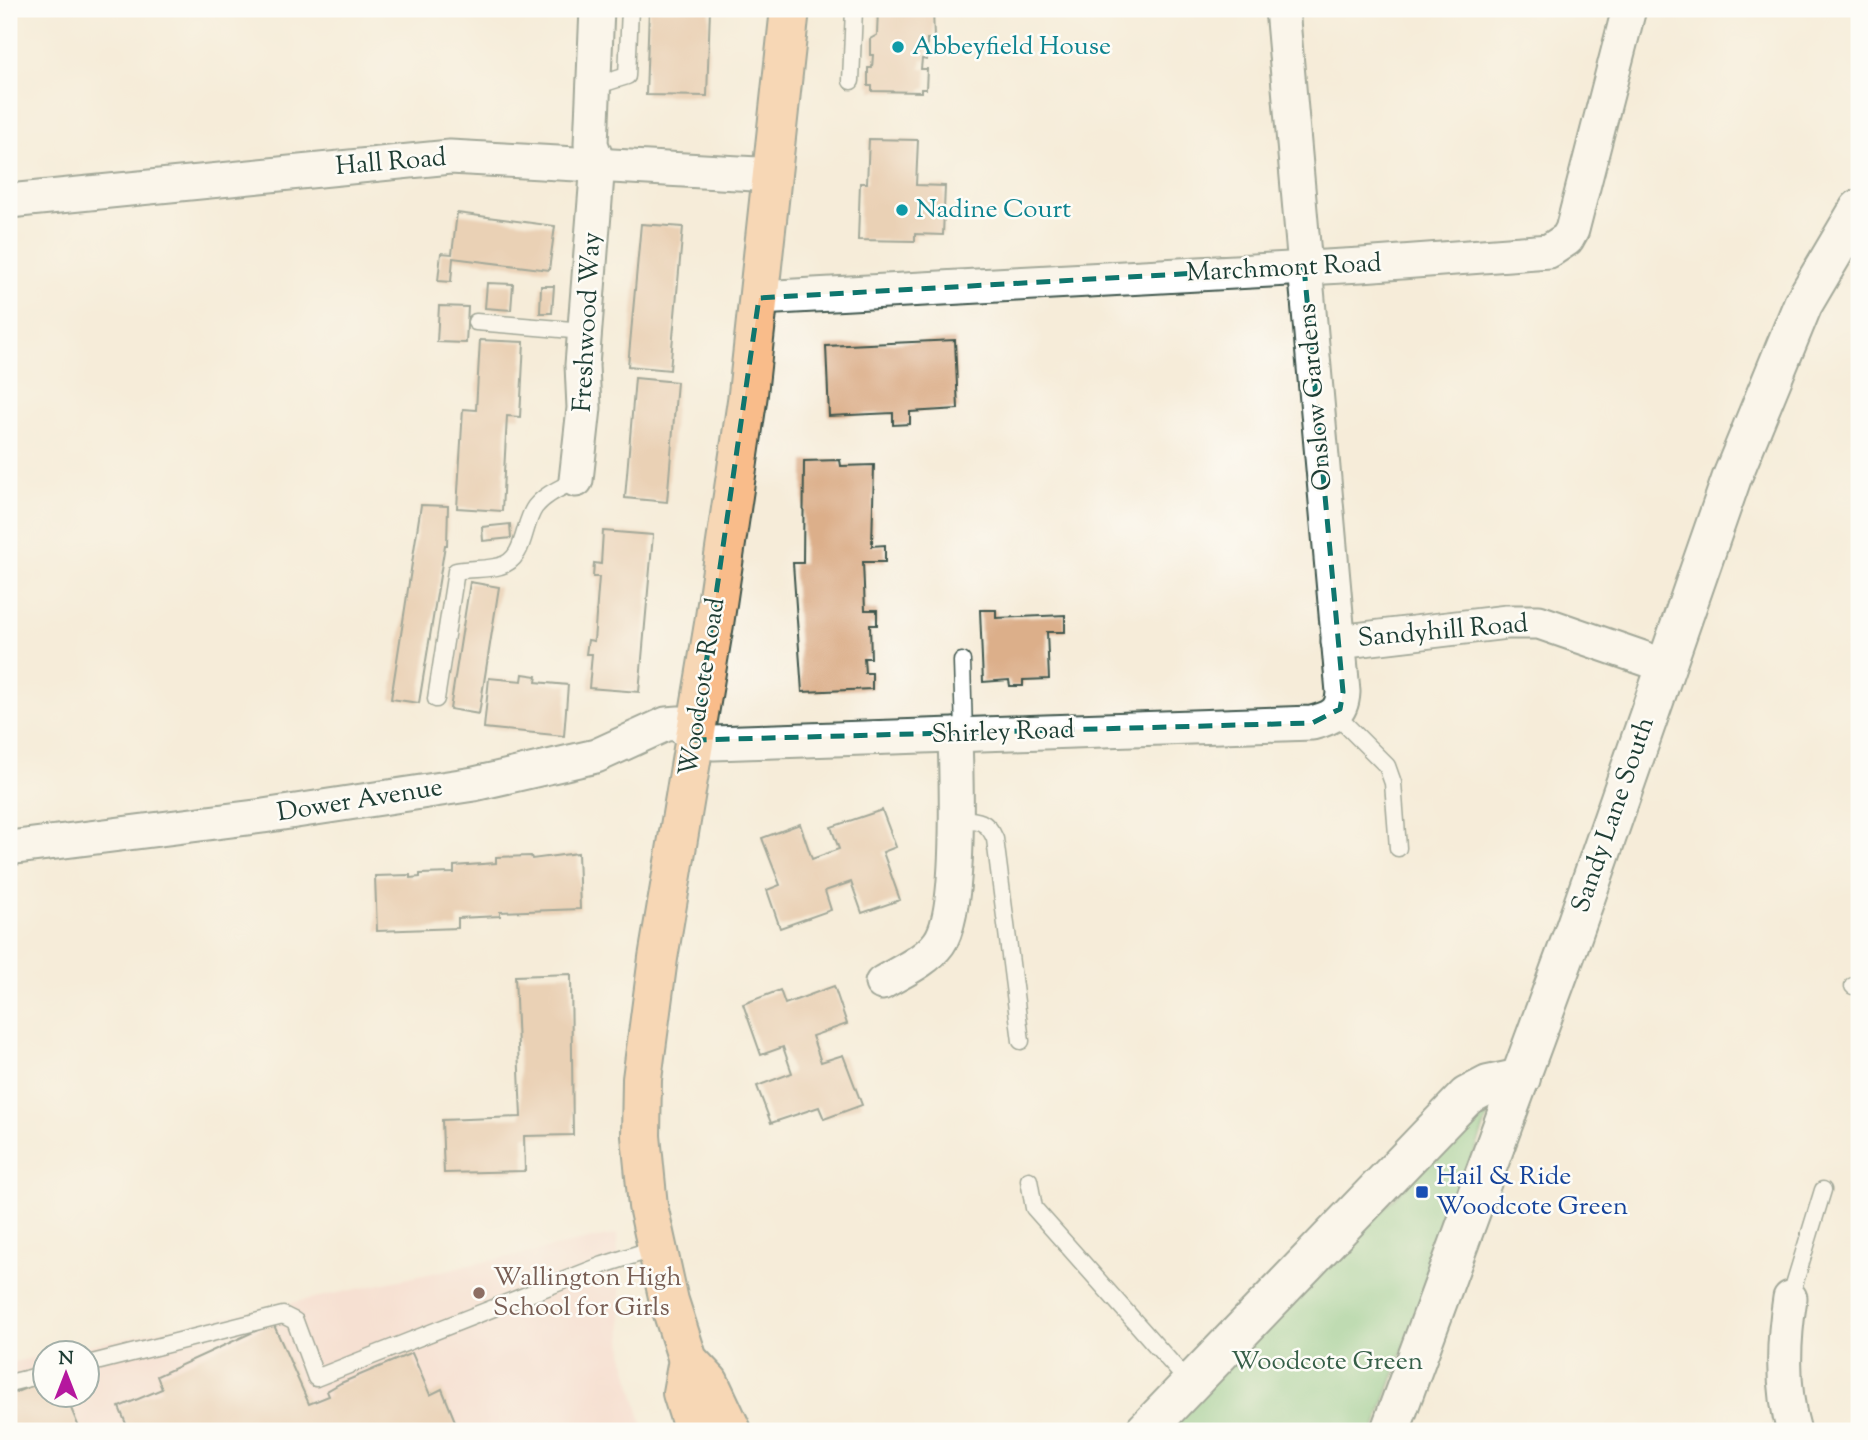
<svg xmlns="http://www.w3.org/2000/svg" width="1868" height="1440" font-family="'Sorts Mill Goudy',serif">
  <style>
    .built { fill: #f7d0c9 }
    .green { fill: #7dc683; stroke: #4e825c; stroke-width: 2 }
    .building { fill: #dcaf8a }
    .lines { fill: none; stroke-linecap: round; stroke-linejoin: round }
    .service-casing { stroke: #3f574d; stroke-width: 19 }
    .minor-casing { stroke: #3f574d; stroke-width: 37 }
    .tertiary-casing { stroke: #3f574d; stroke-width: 42 }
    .primary-casing { stroke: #3f574d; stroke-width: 42 }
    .service { stroke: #fff; stroke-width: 16 }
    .minor { stroke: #fff; stroke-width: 33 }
    .tertiary { stroke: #fff; stroke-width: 38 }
    .primary { stroke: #f9bc8a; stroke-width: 38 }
    .marked { fill: none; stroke: #0f766e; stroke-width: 5; stroke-dasharray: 14 9; stroke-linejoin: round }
    .culture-dot { fill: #0f9aa8; stroke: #fdfcf7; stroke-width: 2.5 }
    .transit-dot { fill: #1a4fb4; stroke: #fdfcf7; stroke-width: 2.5 }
    .education-dot { fill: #8d6e63; stroke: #fdfcf7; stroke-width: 2.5 }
    .labels { text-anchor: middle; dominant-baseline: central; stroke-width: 5; stroke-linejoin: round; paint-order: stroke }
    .culture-label { font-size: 26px; fill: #0d838f; stroke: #fdfcf7; text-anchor: start }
    .street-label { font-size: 26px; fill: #1f3d34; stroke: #fdfcf7 }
    .transit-label { font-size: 26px; fill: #164399; stroke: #fdfcf7; text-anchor: start }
    .education-label { font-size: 26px; fill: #785e54; stroke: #fdfcf7; text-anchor: start }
    .park-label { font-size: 26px; fill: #365f48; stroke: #fdfcf7 }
  </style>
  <rect width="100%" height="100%" fill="#fdfcf7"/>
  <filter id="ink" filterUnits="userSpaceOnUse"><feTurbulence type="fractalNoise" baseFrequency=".0143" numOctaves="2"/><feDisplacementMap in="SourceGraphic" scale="14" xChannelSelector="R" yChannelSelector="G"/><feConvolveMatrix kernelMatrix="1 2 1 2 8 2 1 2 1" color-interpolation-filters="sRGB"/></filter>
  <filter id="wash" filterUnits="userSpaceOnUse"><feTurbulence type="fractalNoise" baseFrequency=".00686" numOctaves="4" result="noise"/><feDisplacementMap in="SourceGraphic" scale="28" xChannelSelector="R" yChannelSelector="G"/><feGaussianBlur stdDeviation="1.57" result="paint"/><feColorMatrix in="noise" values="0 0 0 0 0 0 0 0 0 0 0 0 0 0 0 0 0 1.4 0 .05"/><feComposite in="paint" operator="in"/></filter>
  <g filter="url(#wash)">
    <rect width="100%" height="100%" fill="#f6ecd9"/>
    <path class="built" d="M617 1234 623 1352 644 1431H9V1363L45 1355 46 1394H88V1352H58Z"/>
    <path class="green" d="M1482 1108 1489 1113 1374 1431H1165Z"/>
    <g id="blocks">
      <g class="building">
        <path d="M649 9H710L707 96 646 95Z"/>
        <path d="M878 9H933L934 39H927V60L922 59 921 69H927L926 89H921V92L872 91V86H868V68H872L873 55H870V39L877 35Z"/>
        <path d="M869 139 918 140 916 185 945 186 943 235 915 234V241L858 240 860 183H867Z"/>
        <path d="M457 213 555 226 549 270 453 258 451 282 438 281 441 253 452 254Z"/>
        <path d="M641 224 683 227 670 370 628 366Z"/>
        <path d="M487 283 513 284 511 310 485 308Z"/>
        <path d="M541 286H554L552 313H540Z"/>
        <path d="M439 306 468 307 466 343 437 342Z"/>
        <path d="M480 340 524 342 520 417 507 416 502 511 457 508 463 409 476 410Z"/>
        <path d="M955 340 958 409 910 412V424L893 425V413L829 416 826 346Z"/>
        <path d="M635 378 677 382 667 502 625 498Z"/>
        <path d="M840 460 841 466 874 465 872 546 885 545V562H863L865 610H877V625H870L871 658H864L865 673H872V689L802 692 793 563H803L804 461Z"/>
        <path d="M421 505 448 506 447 545H445L419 703 391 699Z"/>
        <path d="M510 524 511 538 483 541 482 527Z"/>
        <path d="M603 531 653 535 639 692 589 688 592 654H586L588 640 594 641 599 577H593L594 563 601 564Z"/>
        <path d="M470 582 499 587 479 714 450 709Z"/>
        <path d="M980 610H996V618L1065 615V632H1047L1049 679 1023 680V686H1010L1009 680 983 682Z"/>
        <path d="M523 674 537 676 536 682 568 685 564 736 484 728 489 678 522 681Z"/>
        <path d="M882 810 896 847 883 852 900 900 862 913 851 882 825 891 831 910 780 928 767 890 780 885 762 838 800 824 812 859 839 849 831 827Z"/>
        <path d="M578 853 580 909 500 912V916L458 918V928L377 931 375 876 410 875V878L420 877V874L454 873V866L496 863V857L531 856 532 859Z"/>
        <path d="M571 974 573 1135 524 1136 525 1171 444 1173 442 1120 521 1117 515 976Z"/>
        <path d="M834 986 847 1024 812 1036 821 1062 843 1055 862 1105 824 1119 819 1107 771 1123 757 1086 792 1073 783 1047 761 1055 743 1004 780 990 785 1004Z"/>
        <path d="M273 1323 309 1404 329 1396 327 1391 341 1383 412 1353 430 1395 442 1389 459 1431H129L119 1407 162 1389 157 1376Z"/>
        <path d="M46 1380V1394H65L78 1425 72 1428 73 1431H9V1395Z"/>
      </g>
    </g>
  </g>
  <g filter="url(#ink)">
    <use href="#blocks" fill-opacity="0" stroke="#3f574d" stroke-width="2"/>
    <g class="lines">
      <defs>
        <g id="service">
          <path d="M851 81 854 9"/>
          <path d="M595 86 627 76 630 9"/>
          <path d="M476 322 584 331"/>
          <path d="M962 661 964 735"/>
          <path d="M436 699 456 571C470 568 487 570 500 566 526 559 522 525 535 507 545 494 561 488 576 480"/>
          <path d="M1336 715 1387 766 1393 783 1398 848"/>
          <path d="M958 819C978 820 987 820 995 839L1021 1041"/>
          <path d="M1853 986 1859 985"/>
          <path d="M1029 1180 1034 1208 1191 1385"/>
          <path d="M1790 1298 1823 1190"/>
          <path d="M88 1364 283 1315 295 1321 316 1378 603 1265 656 1248"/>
          <path d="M9 1383 46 1374"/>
        </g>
        <g id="minor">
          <path d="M9 201 450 157 774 175"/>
          <path d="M759 298 1361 265 1549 251 1567 239 1572 230 1629 9"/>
          <path d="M576 480 584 408 582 365 598 163 591 144 597 9"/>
          <path d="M1338 642 1507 622H1539L1666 666"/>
          <path d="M9 848 263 816 474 784 596 756 666 724 679 723 695 740 714 743 1312 723C1332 718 1342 713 1343 692L1282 9"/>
          <path d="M882 983C902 971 926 961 939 943 962 912 956 777 955 735"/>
          <path d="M1790 1298C1783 1342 1781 1388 1794 1431"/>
        </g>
        <g id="tertiary">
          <path d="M1145 1431 1467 1096 1488 1085 1521 1078"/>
          <path d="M1390 1431 1569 945 1732 477 1803 304 1859 209"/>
        </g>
        <g id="primary">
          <path d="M688 1360 682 1393 694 1431"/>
          <path d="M732 1431 709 1382 688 1360 669 1301 648 1206 641 1136 642 1079 658 958 714 624 748 394 790 9"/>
        </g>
      </defs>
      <use href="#service" class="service-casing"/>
      <use href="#minor" class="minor-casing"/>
      <use href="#tertiary" class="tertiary-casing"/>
      <use href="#primary" class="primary-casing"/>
      <use href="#service" class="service"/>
      <use href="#minor" class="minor"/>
      <use href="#tertiary" class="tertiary"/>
      <use href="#primary" class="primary"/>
    </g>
  </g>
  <path d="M0 0H1868V1440H0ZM1304 267 1343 692 1340 709 1312 723 695 740 759 298Z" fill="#f6ecd9" fill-opacity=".55" fill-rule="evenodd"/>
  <path class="marked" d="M1304 267 1343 692 1340 709 1312 723 695 740 759 298Z"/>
  <g class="culture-dot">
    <circle cx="898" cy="47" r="7"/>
    <circle cx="902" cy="210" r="7"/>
  </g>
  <rect class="transit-dot" x="1415" y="1185" width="14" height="14" rx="3.5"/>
  <circle class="education-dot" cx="479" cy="1293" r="7"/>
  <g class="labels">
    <g class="culture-label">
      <text x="912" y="47">Abbeyfield House</text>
      <text x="916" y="210">Nadine Court</text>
    </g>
    <g class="street-label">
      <text transform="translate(391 163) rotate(-5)">Hall Road</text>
      <text transform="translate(1284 269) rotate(-3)">Marchmont Road</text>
      <text transform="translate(588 322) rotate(-87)">Freshwood Way</text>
      <text transform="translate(1316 397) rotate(-95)">Onslow Gardens</text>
      <text transform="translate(1443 632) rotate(-5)">Sandyhill Road</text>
      <text transform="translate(703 687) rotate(-81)">Woodcote Road</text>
      <text transform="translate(1003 733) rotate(-2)">Shirley Road</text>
      <text transform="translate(360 801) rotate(-9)">Dower Avenue</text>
      <text transform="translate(1614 815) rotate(-71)">Sandy Lane South</text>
    </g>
    <g class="transit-label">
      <text x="1436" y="1177">Hail &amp; Ride<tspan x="1436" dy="30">Woodcote Green</tspan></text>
    </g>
    <g class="education-label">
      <text x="493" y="1278">Wallington High<tspan x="493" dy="30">School for Girls</tspan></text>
    </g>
    <g class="park-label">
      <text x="1327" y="1362">Woodcote Green</text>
    </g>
  </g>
  <rect width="1868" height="1440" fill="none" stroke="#fdfcf7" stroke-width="35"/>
  <g transform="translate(66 1374)"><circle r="33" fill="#fdfcf7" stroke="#a4b0a9" stroke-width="2"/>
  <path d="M0-5L12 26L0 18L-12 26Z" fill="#b5179e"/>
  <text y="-10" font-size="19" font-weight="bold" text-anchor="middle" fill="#1f3d34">N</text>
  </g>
</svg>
